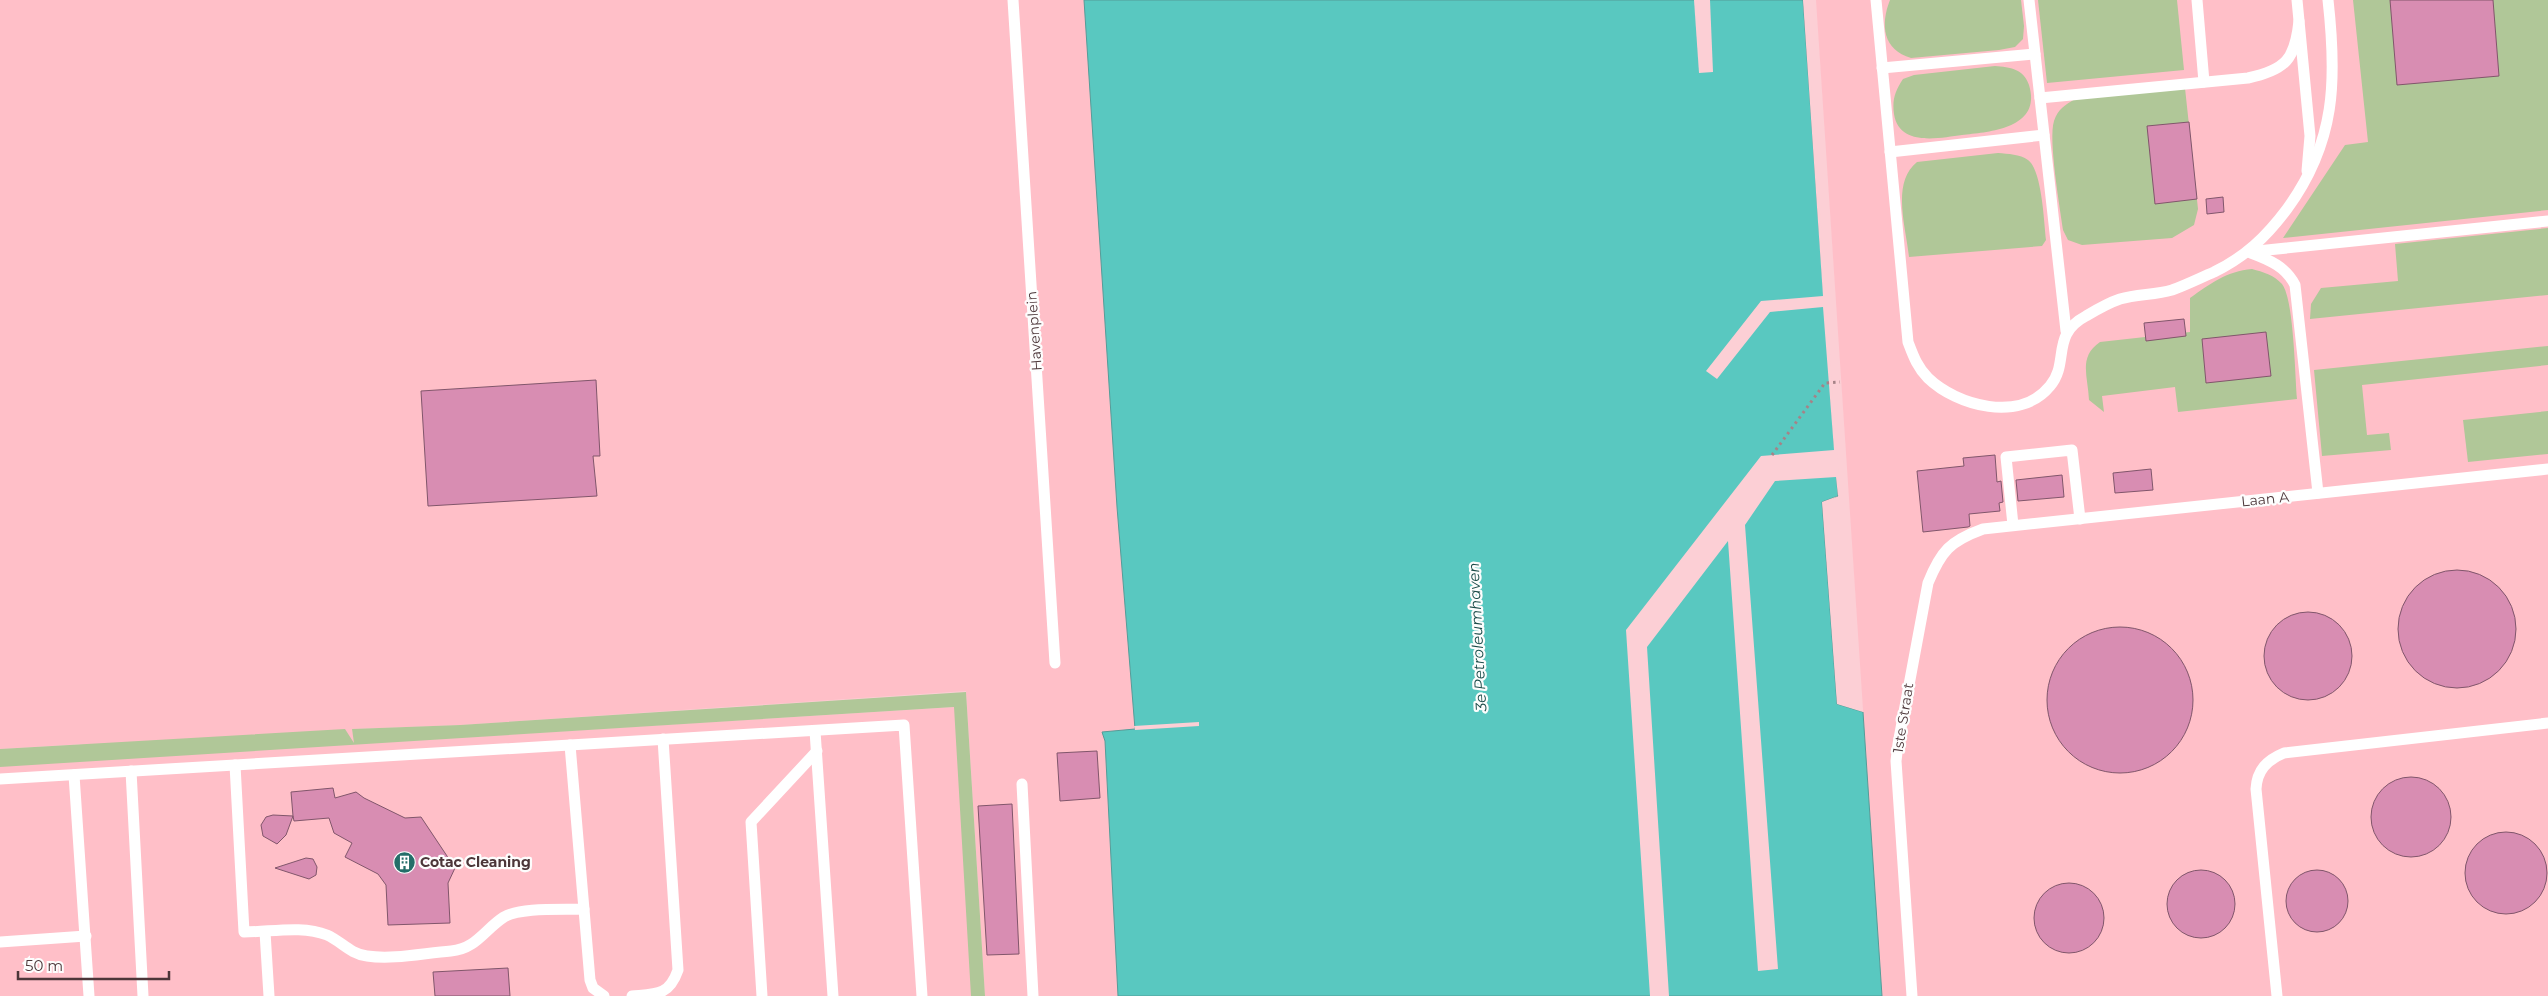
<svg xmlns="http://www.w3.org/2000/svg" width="2548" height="996" font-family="Montserrat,sans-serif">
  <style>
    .built { fill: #ffbfc8 }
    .green { fill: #b0c798 }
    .water { fill: #59c8c0; stroke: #559c98 }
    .pier { fill: #fccfd5 }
    .building { fill: #d88db2; stroke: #81566b }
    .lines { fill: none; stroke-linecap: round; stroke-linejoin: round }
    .path { stroke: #a58388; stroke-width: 3; stroke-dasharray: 2.5 4; stroke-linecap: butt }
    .lane { stroke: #fff; stroke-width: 11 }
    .labels { text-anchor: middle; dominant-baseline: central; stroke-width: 4.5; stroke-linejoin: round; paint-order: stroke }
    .street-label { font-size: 14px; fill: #4c3639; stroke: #fdfdfd }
    .poi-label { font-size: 14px; font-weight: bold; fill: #4c3639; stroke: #fdfdfd; text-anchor: start }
    .water-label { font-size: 15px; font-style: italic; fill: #1a4b48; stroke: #fdfdfd }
  </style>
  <rect width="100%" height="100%" fill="#fccfd5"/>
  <g class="built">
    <path d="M0 0H1085L1117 507 1135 730 1103 733 1105 741 1118 996H985L966 691 460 725 352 729 355 744 955 707 972 996H0V767L83 744 0 749Z"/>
    <path d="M1816 0H2548V996H1882Z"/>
  </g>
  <g class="green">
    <path d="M1890 0H2021L2024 26 2023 39 2015 47 1999 50 1911 58C1883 50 1880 25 1890 0Z"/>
    <path d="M2038 0H2177L2184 70 2047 83Z"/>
    <path d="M2353 0H2548V210L2283 238 2345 145 2368 142Z"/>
    <path d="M1995 66C2010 67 2024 69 2029 85 2042 128 1991 132 1962 135 1939 138 1899 147 1894 114 1892 100 1895 91 1903 79L1914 75Z"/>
    <path d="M2185 88 2198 209 2194 225 2172 238 2082 245 2068 240 2063 230C2060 208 2048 139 2054 121 2058 109 2065 105 2075 99Z"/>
    <path d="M1998 153C2008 154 2020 154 2028 160 2042 170 2044 222 2046 240L2042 246 1909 257C1906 227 1891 183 1917 162Z"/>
    <path d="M2548 228V295L2310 319 2311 304 2321 288 2398 281 2395 244Z"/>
    <path d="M2252 269C2263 272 2274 275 2282 284 2294 299 2295 377 2297 399L2178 412 2175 387 2102 396 2104 412 2089 400C2088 376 2078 357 2100 342L2190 332V298C2210 284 2227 271 2252 269Z"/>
    <path d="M2548 346V365L2362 385 2367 435 2389 433 2391 450 2322 456 2314 370Z"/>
    <path d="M2548 411V454L2468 462 2463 420Z"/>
    <path d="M966 692 985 996H971L954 707 0 767V749L345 729 354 743 352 729 460 725Z"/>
  </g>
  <path class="water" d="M1084 0H1803L1838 496 1822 502 1837 704 1863 712 1882 996H1118L1105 741 1102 732 1135 729 1117 507Z"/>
  <g class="pier">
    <path d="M1694 0H1710L1713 72 1699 73Z"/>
    <path d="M1803 0H1805L1840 495 1825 503 1839 702 1863 709V712L1837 704 1822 502 1838 496 1836 477 1775 481 1745 525 1778 969 1758 971 1728 541 1647 647 1669 996H1650L1626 630 1761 456 1834 450 1823 307 1770 312 1717 379 1706 371 1761 301 1823 296Z"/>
    <path d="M1199 722V726L1135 730 1134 726Z"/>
  </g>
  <g class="building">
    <path d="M2390 0H2493L2499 76 2397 85Z"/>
    <path d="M2189 122 2197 199 2155 204 2147 126Z"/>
    <path d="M2223 197 2224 212 2207 214 2206 199Z"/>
    <path d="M2184 319 2186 336 2146 341 2144 323Z"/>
    <path d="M2266 332 2271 376 2206 383 2202 339Z"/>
    <path d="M596 380 600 456H593L597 496 428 506 421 391Z"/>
    <path d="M1995 455 1997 482 2001 481 2003 502 1999 503 2000 511 1969 514 1970 526 1968 527 1923 532 1917 471 1964 466 1963 458Z"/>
    <path d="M2151 469 2153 490 2115 493 2113 473Z"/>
    <path d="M2062 475 2064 497 2018 501 2016 480Z"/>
    <circle cx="2457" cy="629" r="59"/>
    <circle cx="2308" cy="656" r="44"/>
    <circle cx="2120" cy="700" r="73"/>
    <path d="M1097 751 1100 798 1060 801 1057 753Z"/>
    <circle cx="2411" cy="817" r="40"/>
    <path d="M333 788 335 798 356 792 364 798 405 818 421 817 455 868 448 883 450 923 388 925 386 885 378 874 345 857 352 843 334 833 329 818 294 821 293 816 286 835 277 844 263 836 261 825 266 817 273 815 293 816 291 792Z"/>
    <path d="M1012 804 1019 954 987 955 978 806Z"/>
    <circle cx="2506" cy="873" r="41"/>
    <path d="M306 858 313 859 317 867 316 875 309 879 275 868Z"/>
    <circle cx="2201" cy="904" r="34"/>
    <circle cx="2317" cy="901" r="31"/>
    <circle cx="2069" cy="918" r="35"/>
    <path d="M508 968 510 996H435L433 972Z"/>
  </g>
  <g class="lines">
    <path class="path" d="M1772 455 1825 383 1840 382"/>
    <g class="lane">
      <path d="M1013 0 1055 663"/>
      <path d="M1876 0 1908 342C1913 355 1917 367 1928 378 1957 406 2020 423 2050 386 2070 362 2050 335 2086 316 2096 310 2108 303 2120 299 2137 294 2155 295 2172 290 2186 285 2200 278 2214 272 2245 257 2266 237 2287 209 2336 142 2337 80 2328 0"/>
      <path d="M2029 0 2066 331"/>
      <path d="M2197 0 2204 82"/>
      <path d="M2297 0 2310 136 2307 171"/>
      <path d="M1882 68 2035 54"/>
      <path d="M2040 98 2248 78C2286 70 2295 59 2299 21"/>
      <path d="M1890 152 2044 135"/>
      <path d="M2248 252 2548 221"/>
      <path d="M2251 253C2270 260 2286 267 2295 285L2318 493"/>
      <path d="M2013 525 2006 457 2072 450 2080 519"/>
      <path d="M815 731 833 996"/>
      <path d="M570 745 590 980 593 988 604 996"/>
      <path d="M235 765 244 932C271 932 302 925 327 935 341 941 350 954 367 956 393 960 424 953 451 951 476 949 485 929 504 917 521 907 564 910 584 909"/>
      <path d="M131 771 143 996"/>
      <path d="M74 775 89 996"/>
      <path d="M0 779 904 725 922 996"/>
      <path d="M1022 784 1033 996"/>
      <path d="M265 932 269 996"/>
      <path d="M0 942 86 936"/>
      <path d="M632 996C656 994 669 996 678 970L663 739"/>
      <path d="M762 996 751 822 817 751"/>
      <path d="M1912 996 1896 761 1898 744 1928 583C1941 551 1950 541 1983 529L2548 469"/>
      <path d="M2277 996 2256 789C2257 770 2267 760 2284 753L2548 723"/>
    </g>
  </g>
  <defs>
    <symbol id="building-disc" viewBox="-11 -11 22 22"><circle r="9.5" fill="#246e69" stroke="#fdfdfd"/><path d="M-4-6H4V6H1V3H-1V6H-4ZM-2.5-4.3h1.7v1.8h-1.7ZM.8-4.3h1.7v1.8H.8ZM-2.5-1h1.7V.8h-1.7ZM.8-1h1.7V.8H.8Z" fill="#fff"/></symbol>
  </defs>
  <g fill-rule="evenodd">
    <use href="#building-disc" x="392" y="850" width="25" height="25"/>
  </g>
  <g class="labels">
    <g class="street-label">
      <text transform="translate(1034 331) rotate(-94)">Havenplein</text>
      <text transform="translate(2265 499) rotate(-6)">Laan A</text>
      <text transform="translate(1903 718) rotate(-81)">1ste Straat</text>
    </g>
    <g class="poi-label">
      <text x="420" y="862">Cotac Cleaning</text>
    </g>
    <g class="water-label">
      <text transform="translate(1477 637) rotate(-93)">3e Petroleumhaven</text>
    </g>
  </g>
  <path d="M18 971v8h151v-8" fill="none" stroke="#4c3639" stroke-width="2.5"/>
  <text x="25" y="971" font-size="15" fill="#4c3639" stroke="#fdfdfd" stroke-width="4" paint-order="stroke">50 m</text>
</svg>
